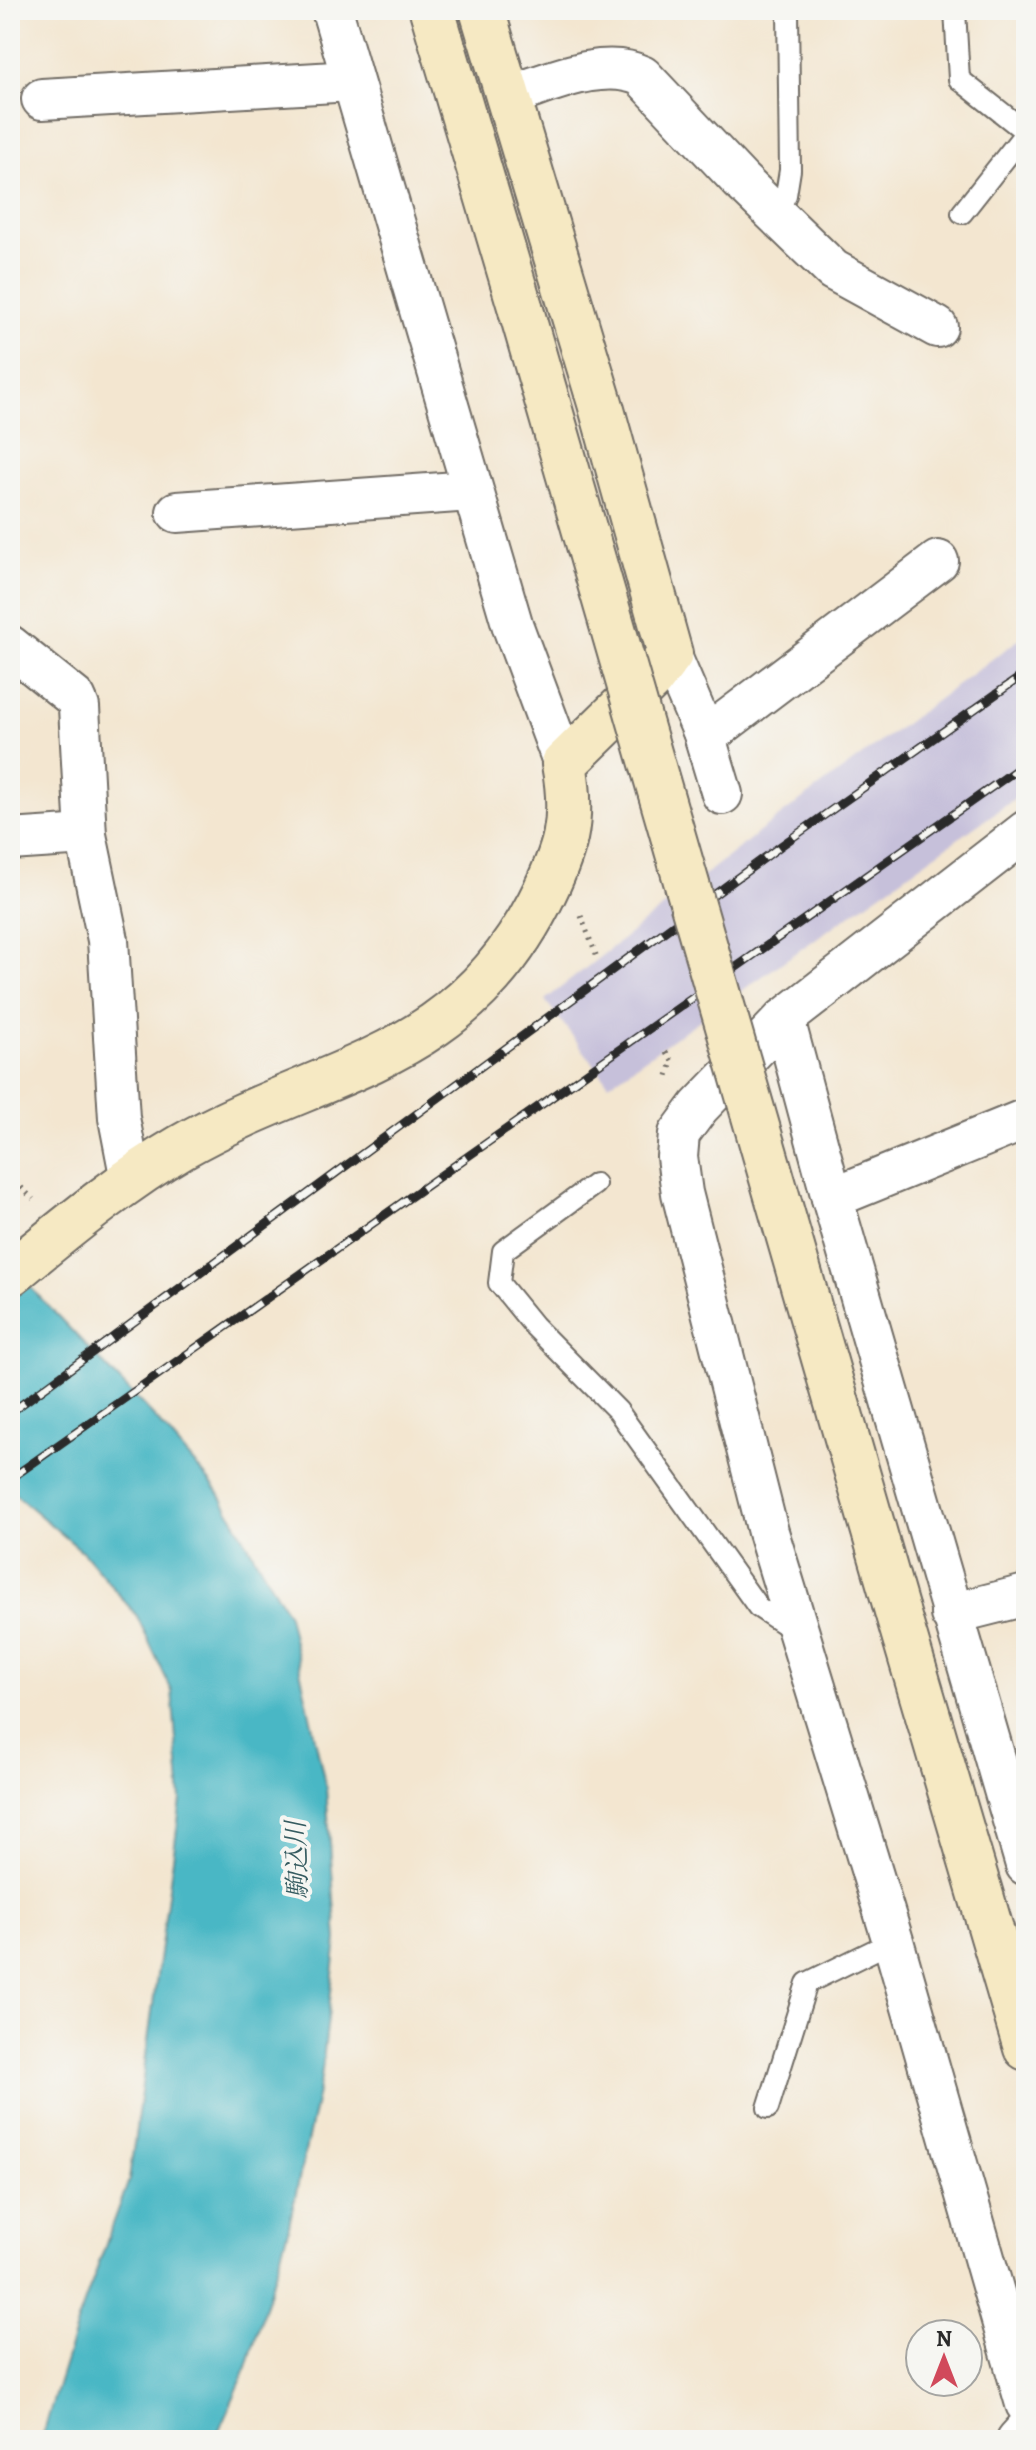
<svg xmlns="http://www.w3.org/2000/svg" width="1036" height="2450" font-family="Alegreya,'Noto Serif JP',serif">
  <style>
    .industrial { fill: #c6c0da }
    .water { fill: #4ab7c5; stroke: #3a7178; stroke-width: 2 }
    .lines { fill: none; stroke-linecap: round; stroke-linejoin: round }
    .lane-casing { stroke: #716c65; stroke-width: 24 }
    .street-casing { stroke: #716c65; stroke-width: 44 }
    .secondary-casing { stroke: #716c65; stroke-width: 48 }
    .path { stroke: #716c65; stroke-width: 5; stroke-dasharray: 2 6; stroke-linecap: butt }
    .lane { stroke: #fff; stroke-width: 20 }
    .street { stroke: #fff; stroke-width: 40 }
    .secondary { stroke: #f6e9c3; stroke-width: 44 }
    .rail-casing { stroke: #2b2b2b; stroke-width: 9 }
    .rail { stroke: #f6f6f2; stroke-width: 6; stroke-dasharray: 18; stroke-linecap: butt }
    .secondary-bridge-casing { stroke: #716c65; stroke-width: 48; stroke-linecap: butt }
    .secondary-bridge { stroke: #f6e9c3; stroke-width: 44 }
    .labels { text-anchor: middle; dominant-baseline: central; stroke-width: 8; stroke-linejoin: round; paint-order: stroke }
    .water-label { font-size: 26px; font-style: italic; fill: #365c61; stroke: #f6f6f2 }
  </style>
  <rect width="100%" height="100%" fill="#f6f6f2"/>
  <filter id="ink" filterUnits="userSpaceOnUse"><feTurbulence type="fractalNoise" baseFrequency=".0125" numOctaves="2"/><feDisplacementMap in="SourceGraphic" scale="16" xChannelSelector="R" yChannelSelector="G"/><feConvolveMatrix kernelMatrix="1 2 1 2 8 2 1 2 1" color-interpolation-filters="sRGB"/></filter>
  <filter id="wash" filterUnits="userSpaceOnUse"><feTurbulence type="fractalNoise" baseFrequency=".006" numOctaves="4" result="noise"/><feDisplacementMap in="SourceGraphic" scale="32" xChannelSelector="R" yChannelSelector="G"/><feGaussianBlur stdDeviation="1.8" result="paint"/><feColorMatrix in="noise" values="0 0 0 0 0 0 0 0 0 0 0 0 0 0 0 0 0 1.4 0 .05"/><feComposite in="paint" operator="in"/></filter>
  <g filter="url(#wash)">
    <rect width="100%" height="100%" fill="#f3e6d0"/>
    <path class="industrial" d="M1026 634V791L609 1084 545 1000 772 822Z"/>
    <path class="water" d="M10 1266 157 1420 217 1490 288 1615 326 1788 337 1940 321 2078 288 2230 247 2367 215 2440H41L78 2321 129 2180 181 1800 172 1691 137 1616 83 1552 10 1490Z"/>
  </g>
  <g filter="url(#ink)">
    <g class="lines">
      <defs>
        <g id="lane">
          <path d="M955 10 959 79 1026 132 962 213"/>
          <path d="M775 215 786 195 790 170 788 10"/>
          <path d="M595 1184 503 1251 499 1283 534 1326 618 1411 758 1607 796 1632"/>
          <path d="M768 2108 807 1983 893 1941"/>
        </g>
        <g id="street">
          <path d="M332 10 513 627 564 764"/>
          <path d="M508 96C548 84 602 57 642 76L740 180 833 270 937 327"/>
          <path d="M42 99 352 81"/>
          <path d="M177 512 471 491"/>
          <path d="M10 646 75 698 79 707 86 835 108 940 119 1118 131 1180"/>
          <path d="M670 654 703 731 722 794"/>
          <path d="M703 731 720 726 938 561"/>
          <path d="M1026 831 784 1019 699 1107 679 1134 677 1157 682 1193 768 1532 893 1941 1026 2404"/>
          <path d="M10 840 86 835"/>
          <path d="M784 1019 832 1198 1026 1865"/>
          <path d="M832 1198 1026 1119"/>
          <path d="M951 1614 1026 1595"/>
          <path d="M1017 2440 1026 2430"/>
        </g>
        <g id="secondary">
          <path d="M432 10 521 310"/>
          <path d="M10 1274C64 1230 121 1182 181 1147 322 1066 456 1065 539 903 565 852 575 822 564 764L651 679 670 654 600 403 482 10"/>
          <path d="M897 1611 1026 2048"/>
        </g>
      </defs>
      <use href="#lane" class="lane-casing"/>
      <use href="#street" class="street-casing"/>
      <use href="#secondary" class="secondary-casing"/>
      <g class="path">
        <path d="M581 916 598 960"/>
        <path d="M666 1052 672 1061 668 1076"/>
        <path d="M10 1176 33 1199"/>
      </g>
      <use href="#lane" class="lane"/>
      <use href="#street" class="street"/>
      <use href="#secondary" class="secondary"/>
      <defs>
        <g id="rail">
          <path d="M10 1413 782 845 1026 673"/>
          <path d="M10 1479 1026 763"/>
        </g>
      </defs>
      <use href="#rail" class="rail-casing"/>
      <use href="#rail" class="rail"/>
      <defs>
        <path id="secondary-bridge" d="M521 310 897 1611"/>
      </defs>
      <use href="#secondary-bridge" class="secondary-bridge-casing"/>
      <use href="#secondary-bridge" class="secondary-bridge"/>
    </g>
  </g>
  <g class="labels">
    <g class="water-label">
      <text transform="translate(297 1860) rotate(-92)">駒込川</text>
    </g>
  </g>
  <rect width="1036" height="2450" fill="none" stroke="#f6f6f2" stroke-width="40"/>
  <g transform="translate(944 2358)"><circle r="38" fill="#f6f6f2" stroke="#a5a5a2" stroke-width="2"/>
  <path d="M0-6L14 30L0 20L-14 30Z" fill="#d1495b"/>
  <text y="-12" font-size="22" font-weight="bold" text-anchor="middle" fill="#2b2b2b">N</text>
  </g>
</svg>
